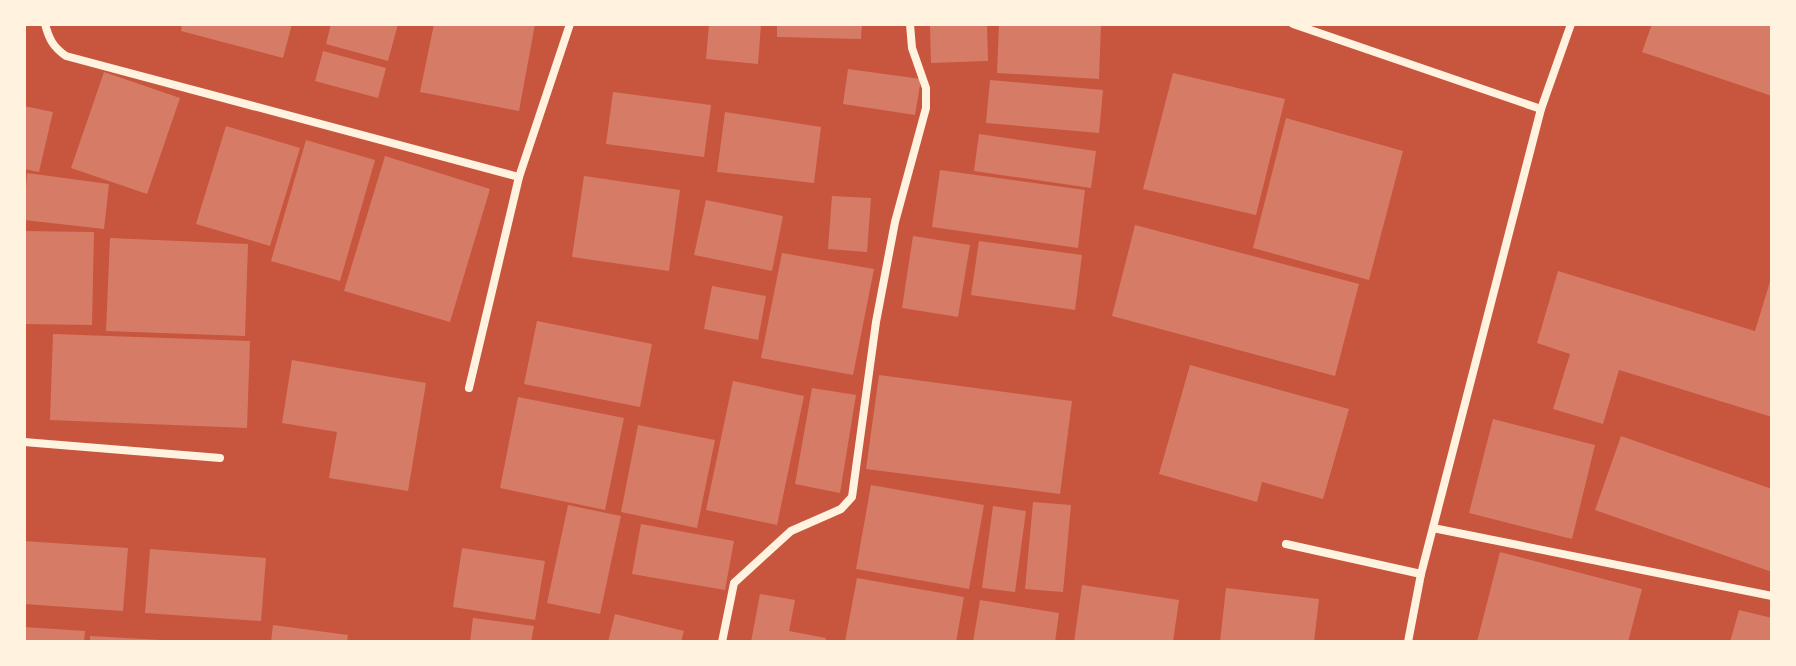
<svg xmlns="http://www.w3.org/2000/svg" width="1796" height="666" font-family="Poppins,sans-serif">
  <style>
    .building { fill: #d67c66 }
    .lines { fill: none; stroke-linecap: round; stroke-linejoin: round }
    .minor { stroke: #fff3e0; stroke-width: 8 }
  </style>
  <rect width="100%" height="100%" fill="#c8553d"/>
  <g class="building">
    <path d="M182 24H292L283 58 181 31Z"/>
    <path d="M331 24H398L388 61 326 44Z"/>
    <path d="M434 24H535L519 111 420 92Z"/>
    <path d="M709 24H761L758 64 706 59Z"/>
    <path d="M777 24H862L861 39 777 37Z"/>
    <path d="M930 24H987L988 61 931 63Z"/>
    <path d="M999 24H1101L1099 79 997 73Z"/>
    <path d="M1652 24H1772V96L1642 52Z"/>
    <path d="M323 51 386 68 378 98 315 81Z"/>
    <path d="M848 69 921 79 915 115 843 104Z"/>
    <path d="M104 72 180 98 147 194 71 168Z"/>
    <path d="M1173 73 1285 99 1256 215 1143 189Z"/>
    <path d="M990 80 1103 90 1099 133 986 123Z"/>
    <path d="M613 92 711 105 704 157 606 144Z"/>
    <path d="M24 106 53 112 39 172 24 169Z"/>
    <path d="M725 112 821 127 814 183 717 172Z"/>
    <path d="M1286 118 1403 151 1369 280 1253 248Z"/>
    <path d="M226 126 300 148 270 246 196 224Z"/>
    <path d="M979 134 1096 151 1091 188 974 171Z"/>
    <path d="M306 140 375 160 340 281 271 261Z"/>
    <path d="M385 156 490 189 450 322 344 291Z"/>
    <path d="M940 170 1085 190 1078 248 932 227Z"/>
    <path d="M27 173 109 184 104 229 24 220Z"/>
    <path d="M584 176 680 190 669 271 572 257Z"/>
    <path d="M832 196 871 198 867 252 828 249Z"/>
    <path d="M706 200 783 216 772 271 694 255Z"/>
    <path d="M1135 225 1359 284 1335 376 1112 316Z"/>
    <path d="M24 231 94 232 92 325 24 324Z"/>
    <path d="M913 236 970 245 958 317 902 308Z"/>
    <path d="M110 238 248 244 245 336 106 331Z"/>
    <path d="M979 241 1082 255 1075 310 971 295Z"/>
    <path d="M782 253 874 269 853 375 761 358Z"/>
    <path d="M1558 271 1755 331 1772 275V417L1619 370 1603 424 1553 409 1570 354 1537 343Z"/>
    <path d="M712 286 766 296 758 340 704 329Z"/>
    <path d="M537 321 652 344 640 407 524 384Z"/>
    <path d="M53 334 250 341 247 428 50 420Z"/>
    <path d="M292 360 426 383 408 491 329 478 337 432 282 423Z"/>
    <path d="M1190 365 1349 409 1323 499 1262 482 1257 502 1159 474Z"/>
    <path d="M879 375 1072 401 1060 494 866 469Z"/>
    <path d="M733 381 804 396 777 525 706 510Z"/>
    <path d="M812 388 856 395 840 493 795 484Z"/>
    <path d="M518 397 624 418 605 510 500 488Z"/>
    <path d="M1493 419 1595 445 1572 539 1469 513Z"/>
    <path d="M638 425 715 440 697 528 621 512Z"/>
    <path d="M1621 436 1772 489V572L1595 510Z"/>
    <path d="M871 485 984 505 969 589 856 569Z"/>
    <path d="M1033 502 1071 505 1063 592 1025 589Z"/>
    <path d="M568 505 621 516 600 614 547 603Z"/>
    <path d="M993 506 1026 511 1015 592 982 588Z"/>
    <path d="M641 524 734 541 725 590 632 574Z"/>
    <path d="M24 541 128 548 123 611 24 604Z"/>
    <path d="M462 548 545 561 535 620 453 607Z"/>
    <path d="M150 549 266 558 261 621 145 613Z"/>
    <path d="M1500 552 1642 589 1628 642H1477Z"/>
    <path d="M857 578 964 597 956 642H845Z"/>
    <path d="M1082 585 1179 600 1173 642H1074Z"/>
    <path d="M1226 588 1319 599 1314 642H1220Z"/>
    <path d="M760 594 795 600 789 631 826 638 825 642H751Z"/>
    <path d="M980 600 1059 613 1055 642H973Z"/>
    <path d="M1739 610 1772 618V642H1730Z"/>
    <path d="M615 614 684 631 681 642H608Z"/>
    <path d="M473 618 534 626 531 642H470Z"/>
    <path d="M273 625 348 635 347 642H271Z"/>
    <path d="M24 627 85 631 84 642H24Z"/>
    <path d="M90 636 161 640V642H90Z"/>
  </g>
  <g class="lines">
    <g class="minor">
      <path d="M45 24C49 39 53 47 66 56L519 177"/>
      <path d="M1293 24 1541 109"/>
      <path d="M469 388 519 177 570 24"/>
      <path d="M24 442 220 458"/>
      <path d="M1433 528 1772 596"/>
      <path d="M1286 544 1421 574"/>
      <path d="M722 642 734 583 791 531 841 509 852 497 876 322 895 222 926 108V88L912 48 910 24"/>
      <path d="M1408 642 1421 574 1541 109 1571 24"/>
    </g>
  </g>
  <rect width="1796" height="666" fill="none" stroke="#fff3e0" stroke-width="52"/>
</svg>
